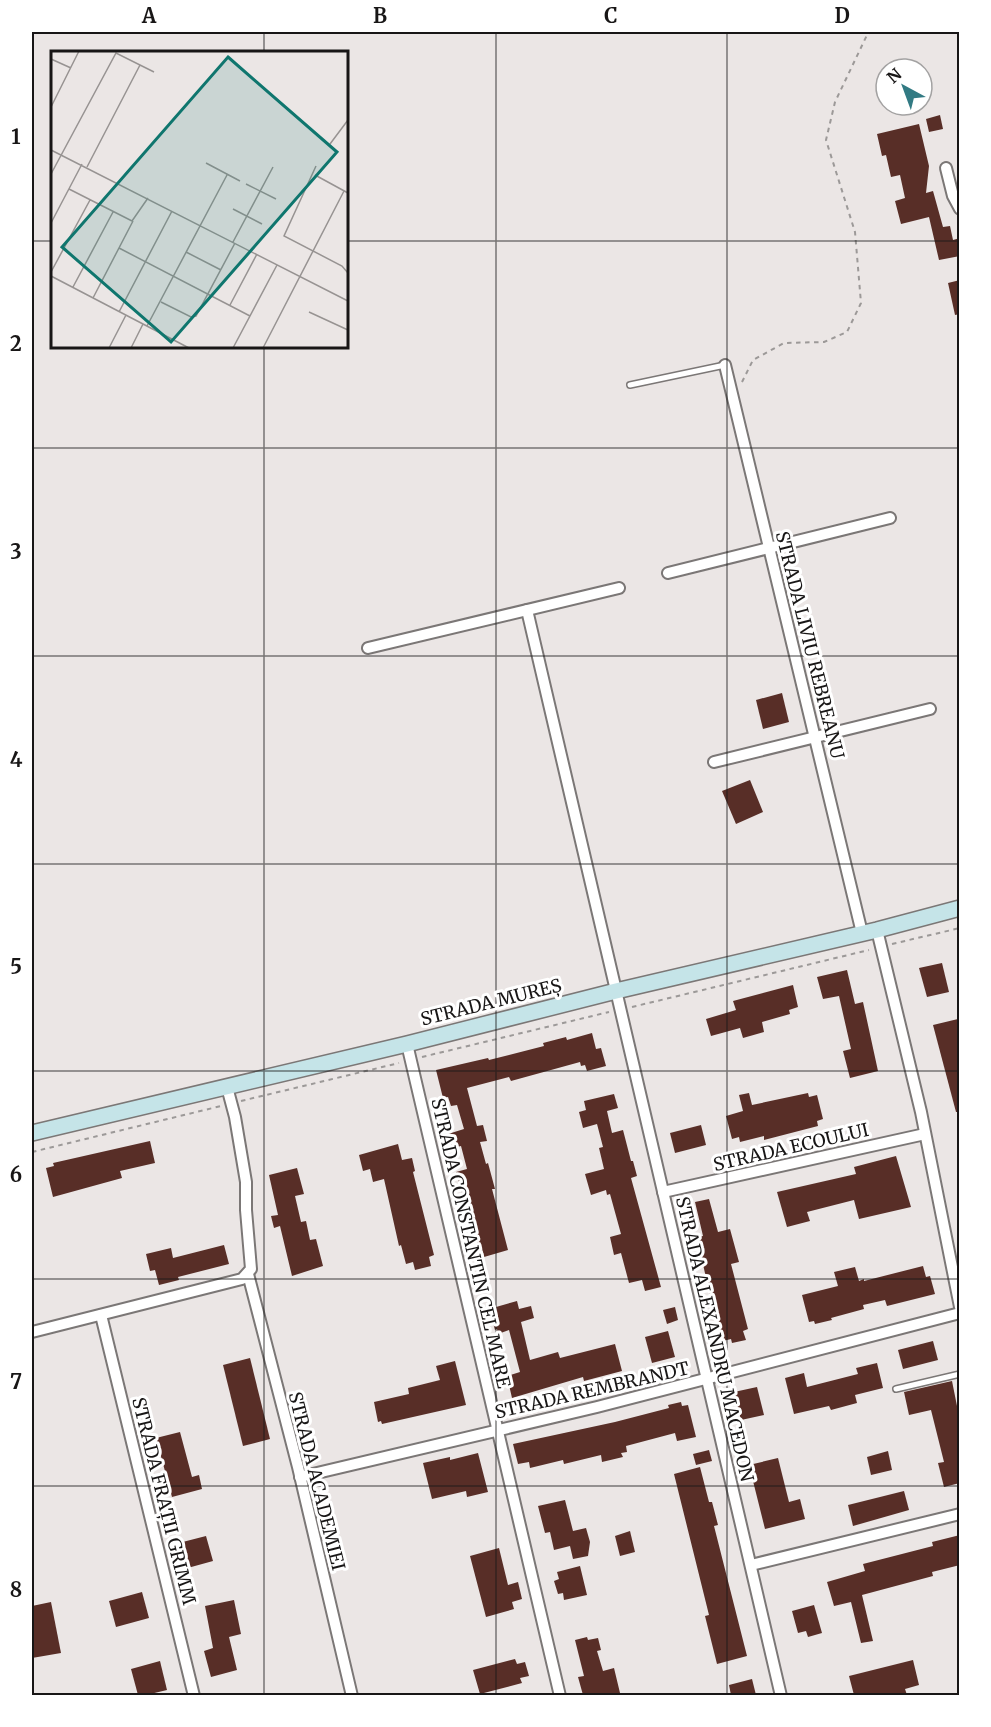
<svg xmlns="http://www.w3.org/2000/svg" width="991" height="1727" font-family="Merriweather,serif">
  <style>
    .building { fill: #582e27 }
    .lines { fill: none; stroke-linecap: round; stroke-linejoin: round }
    .lane-casing { stroke: #7b7776; stroke-width: 8 }
    .street-casing { stroke: #7b7776; stroke-width: 14 }
    .secondary-casing { stroke: #7b7776; stroke-width: 18 }
    .path { stroke: #9c9998; stroke-width: 2; stroke-dasharray: 4.5 4.5; stroke-linecap: butt }
    .lane { stroke: #fff; stroke-width: 5 }
    .street { stroke: #fff; stroke-width: 10 }
    .secondary { stroke: #c5e4e8; stroke-width: 15 }
    .grid { fill: none; stroke: #181616; stroke-width: 1.5; stroke-opacity: 0.55 }
    .labels { text-anchor: middle; dominant-baseline: central; stroke-width: 6; stroke-linejoin: round; paint-order: stroke }
    .street-label { font-size: 18px; fill: #181616; stroke: #fff }
    .inset-road { fill: none; stroke: #979392; stroke-width: 1.5 }
    .view { fill: #0f766e; fill-opacity: 0.15; stroke: #0f766e; stroke-width: 3 }
    .inset-edge { fill: none; stroke: #181616; stroke-width: 3 }
    .neatline { fill: none; stroke: #181616; stroke-width: 2 }
    .grid-label { font-size: 20px; text-anchor: middle; font-weight: bold; fill: #181616 }
  </style>
  <rect width="100%" height="100%" fill="#ebe6e5"/>
  <g class="building">
    <path d="M940 115 943 129 929 132 926 119Z"/>
    <path d="M919 124 929 166 926 193 933 191 943 227 950 226 953 240 960 238V256L939 260 929 217 901 224 895 201 905 198 900 175 891 177 886 155 882 156 877 134Z"/>
    <path d="M960 280V314L955 315 948 283Z"/>
    <path d="M782 693 789 722 763 729 756 700Z"/>
    <path d="M750 780 763 812 736 824 722 791Z"/>
    <path d="M942 963 949 992 927 997 919 968Z"/>
    <path d="M847 970 855 1004 863 1002 878 1071 850 1078 843 1051 851 1049 839 996 823 999 817 977Z"/>
    <path d="M793 985 798 1007 789 1010 790 1014 762 1022 764 1032 743 1038 740 1028 711 1036 706 1019 736 1010 733 1001Z"/>
    <path d="M958 1019 960 1026V1112H956L933 1025Z"/>
    <path d="M592 1033 596 1049 601 1048 606 1066 587 1071 585 1065 581 1066 580 1062 511 1081 509 1077 467 1088 477 1126 483 1125 487 1141 480 1142 486 1164 488 1163 495 1189H492L508 1250 484 1257 482 1248 478 1249 456 1172 467 1169 461 1146 452 1148 448 1134 464 1129 457 1105 451 1106 448 1097 443 1098 436 1070 488 1058 489 1060 544 1046 543 1043 566 1037 567 1040Z"/>
    <path d="M749 1093 752 1105 808 1093 809 1097 817 1095 823 1119 817 1121 818 1126 764 1140V1136L740 1142 739 1137 732 1139 726 1116 743 1111 739 1095Z"/>
    <path d="M614 1094 618 1108 607 1111 612 1133 623 1130 631 1161H633L637 1176 631 1178 661 1287 645 1291 642 1280 629 1283 621 1253 614 1255 610 1237 621 1234 610 1194 607 1195 606 1190 591 1195 585 1174 604 1169 599 1148 603 1147 597 1124 583 1128 579 1112 586 1110 584 1101Z"/>
    <path d="M701 1125 706 1145 675 1153 670 1133Z"/>
    <path d="M150 1141 155 1163 120 1171 122 1178 53 1197 46 1168 54 1166 53 1163Z"/>
    <path d="M398 1144 402 1160 412 1158 415 1171 413 1172 434 1255 429 1257 431 1266 415 1270 413 1262 406 1264 401 1245 399 1246 384 1179 373 1182 370 1169 363 1171 359 1155Z"/>
    <path d="M896 1156 911 1207 859 1219 854 1200 807 1212 810 1221 787 1227 777 1192 856 1174 854 1167Z"/>
    <path d="M297 1168 304 1194 295 1196 301 1222 306 1221 310 1240 316 1239 323 1266 292 1276 280 1226 274 1228 271 1216 278 1215 269 1175Z"/>
    <path d="M709 1199 718 1232 730 1229 739 1262 731 1264 748 1329 743 1331 746 1340 732 1343 731 1339 723 1341 715 1304 712 1305 697 1237 703 1236 695 1202Z"/>
    <path d="M224 1245 229 1264 178 1277 179 1280 159 1285 155 1270 150 1271 146 1254 171 1248 173 1258Z"/>
    <path d="M923 1266 926 1277 930 1276 935 1294 887 1306 885 1300 863 1305 864 1309 831 1318 832 1320 815 1324 814 1321 809 1322 802 1295 838 1286 834 1272 855 1267 859 1281 864 1279V1281Z"/>
    <path d="M517 1301 519 1309 531 1306 534 1318 521 1322 530 1360 558 1352 560 1358 615 1344 622 1371 584 1381 583 1377 512 1398 507 1376 520 1372 509 1330 498 1334 497 1329 495 1330 489 1309Z"/>
    <path d="M675 1307 678 1320 667 1324 663 1310Z"/>
    <path d="M668 1331 675 1357 652 1363 645 1337Z"/>
    <path d="M933 1341 938 1360 903 1369 898 1350Z"/>
    <path d="M250 1358 270 1439 243 1446 223 1365Z"/>
    <path d="M455 1361 466 1405 382 1424 381 1421 378 1422 374 1402 409 1394 408 1388 440 1380 436 1366Z"/>
    <path d="M877 1363 883 1388 855 1395 857 1403 831 1410 829 1406 794 1414 785 1378 804 1373 807 1387 858 1374 856 1368Z"/>
    <path d="M952 1381 960 1421V1483L944 1487 938 1463 944 1462 931 1410 909 1415 904 1392Z"/>
    <path d="M757 1387 764 1415 741 1420 734 1392Z"/>
    <path d="M681 1402 682 1406 688 1405 696 1437 677 1441 675 1433 626 1446 627 1452 621 1453 623 1457 602 1462 601 1455 564 1464 563 1460 530 1468 529 1462 518 1464 513 1444 615 1422 669 1408 668 1405Z"/>
    <path d="M180 1432 192 1477 199 1475 202 1489 172 1497 156 1438Z"/>
    <path d="M709 1450 712 1461 696 1465 693 1454Z"/>
    <path d="M888 1451 892 1470 871 1475 867 1457Z"/>
    <path d="M478 1453 488 1492 467 1497 466 1491 432 1499 423 1463 450 1457V1460Z"/>
    <path d="M778 1458 789 1502 800 1499 805 1519 765 1529 749 1465Z"/>
    <path d="M700 1467 709 1502H712L718 1525 714 1526 747 1656 717 1664 705 1616 709 1615 674 1474Z"/>
    <path d="M904 1491 909 1510 853 1526 848 1505Z"/>
    <path d="M565 1500 573 1531 586 1528 590 1542 588 1556 573 1559 570 1546 554 1550 550 1532 545 1533 538 1506Z"/>
    <path d="M630 1531 635 1552 620 1556 615 1536Z"/>
    <path d="M960 1535V1565L932 1572 933 1576 862 1595 873 1641 861 1643 851 1602 834 1606 827 1582 865 1571 863 1564 933 1546 932 1542Z"/>
    <path d="M206 1536 213 1561 184 1569 181 1557 174 1559 171 1545Z"/>
    <path d="M499 1548 508 1585 518 1582 522 1599 512 1602 514 1609 486 1617 470 1556Z"/>
    <path d="M580 1566 587 1595 564 1600 563 1593 558 1594 554 1581 559 1579 557 1572Z"/>
    <path d="M142 1592 149 1618 116 1627 109 1601Z"/>
    <path d="M234 1600 241 1634 229 1637 237 1670 211 1677 204 1651 213 1648 205 1606Z"/>
    <path d="M51 1602 61 1653 32 1658V1606Z"/>
    <path d="M814 1605 822 1633 808 1637 806 1631 798 1633 792 1611Z"/>
    <path d="M587 1637 588 1640 598 1638 601 1650 597 1651 603 1671 614 1668 620 1693 609 1695H583L578 1677 584 1676 575 1640Z"/>
    <path d="M515 1659 517 1664 525 1662 529 1676 520 1678 522 1683 480 1694 473 1670Z"/>
    <path d="M913 1660 919 1685 905 1689 907 1695H854L849 1676Z"/>
    <path d="M160 1661 167 1690 146 1695H138L131 1669Z"/>
    <path d="M752 1679 756 1695H731L729 1685Z"/>
  </g>
  <g class="lines">
    <defs>
      <g id="lane">
        <path d="M630 385 725 365"/>
        <path d="M896 1389 960 1374"/>
      </g>
      <g id="street">
        <path d="M946 168 953 196 960 209"/>
        <path d="M725 365 862 933"/>
        <path d="M668 573 890 518"/>
        <path d="M527 610 781 1696"/>
        <path d="M368 648 619 588"/>
        <path d="M714 762 930 709"/>
        <path d="M877 930 921 1112 960 1307"/>
        <path d="M407 1044 560 1696"/>
        <path d="M663 1192 925 1134"/>
        <path d="M248 1274 298 1467 352 1696"/>
        <path d="M101 1315 194 1696"/>
        <path d="M32 1332 242 1279 251 1269 246 1210V1182L235 1117 227 1087"/>
        <path d="M300 1477 597 1407 960 1313"/>
        <path d="M751 1565 960 1514"/>
      </g>
      <path id="secondary" d="M32 1133 407 1044 616 991 877 930 960 908"/>
    </defs>
    <use href="#lane" class="lane-casing"/>
    <use href="#street" class="street-casing"/>
    <use href="#secondary" class="secondary-casing"/>
    <g class="path">
      <path d="M742 382 753 360 784 343 824 342 847 332 861 303 855 232 826 140 835 102 867 35 871 32"/>
      <path d="M892 944 960 928"/>
      <path d="M632 1007 869 950"/>
      <path d="M422 1057 609 1012"/>
      <path d="M241 1101 399 1063"/>
      <path d="M32 1152 221 1106"/>
    </g>
    <use href="#lane" class="lane"/>
    <use href="#street" class="street"/>
    <use href="#secondary" class="secondary"/>
  </g>
  <path class="grid" d="M264 32V52M496 32V1696M727 32V1696M32 241H52M346 241H960M264 346V1696M32 448H960M32 656H960M32 864H960M32 1071H960M32 1279H960M32 1486H960"/>
  <g class="labels">
    <g class="street-label">
      <text transform="translate(810 645) rotate(76)">STRADA LIVIU REBREANU</text>
      <text transform="translate(491 1002) rotate(-14)">STRADA MUREȘ</text>
      <text transform="translate(791 1147) rotate(-13)">STRADA ECOULUI</text>
      <text transform="translate(471 1243) rotate(77)">STRADA CONSTANTIN CEL MARE</text>
      <text transform="translate(715 1339) rotate(77)">STRADA ALEXANDRU MACEDON</text>
      <text transform="translate(592 1390) rotate(-13)">STRADA REMBRANDT</text>
      <text transform="translate(317 1481) rotate(76)">STRADA ACADEMIEI</text>
      <text transform="translate(164 1501) rotate(76)">STRADA FRAȚII GRIMM</text>
    </g>
  </g>
  <g transform="translate(51 51)">
    <rect width="297" height="297" fill="#ebe6e5"/>
    <path class="inset-road" d="M0 8 20 17M0 56 28 0M279 93 297 69M0 99 297 250M155 112 189 130M265 115 233 185 291 215 297 222M36 116 89 14M0 123 65 2 103 21M264 124 297 142M195 133 225 148M18 138 81 170 97 147M182 158 211 173M0 172 31 113M182 191 222 116M68 197 199 265M135 201 170 219M0 221 39 149M0 225 138 297M22 236 62 161M42 247 82 170M110 251 140 266 145 265 184 192M179 254 206 203M68 261 121 160M258 261 297 279M96 275 176 124M58 297 75 264M80 297 92 273M182 297 226 214M212 297 293 140"/>
    <path class="view" d="M177 6 286 101 120 291 11 196Z"/>
    <rect width="297" height="297" class="inset-edge"/>
  </g>
  <rect width="991" height="1727" fill="none" stroke="#ffffff" stroke-width="66"/>
  <g transform="translate(904 87) rotate(319)"><circle r="28" fill="#ffffff" stroke="#a3a2a2" stroke-width="1.5"/>
  <path d="M0-4.5L10 22L0 15L-10 22Z" fill="#327a83"/>
  <text y="-9" font-size="16" font-weight="bold" text-anchor="middle" fill="#181616">N</text>
  </g>
  <rect x="33" y="33" width="925" height="1661" class="neatline"/>
  <g class="grid-label">
    <text x="149" y="23">A</text>
    <text x="380" y="23">B</text>
    <text x="611" y="23">C</text>
    <text x="842" y="23">D</text>
    <text x="16" y="144">1</text>
    <text x="16" y="351">2</text>
    <text x="16" y="559">3</text>
    <text x="16" y="767">4</text>
    <text x="16" y="974">5</text>
    <text x="16" y="1182">6</text>
    <text x="16" y="1389">7</text>
    <text x="16" y="1597">8</text>
  </g>
</svg>
